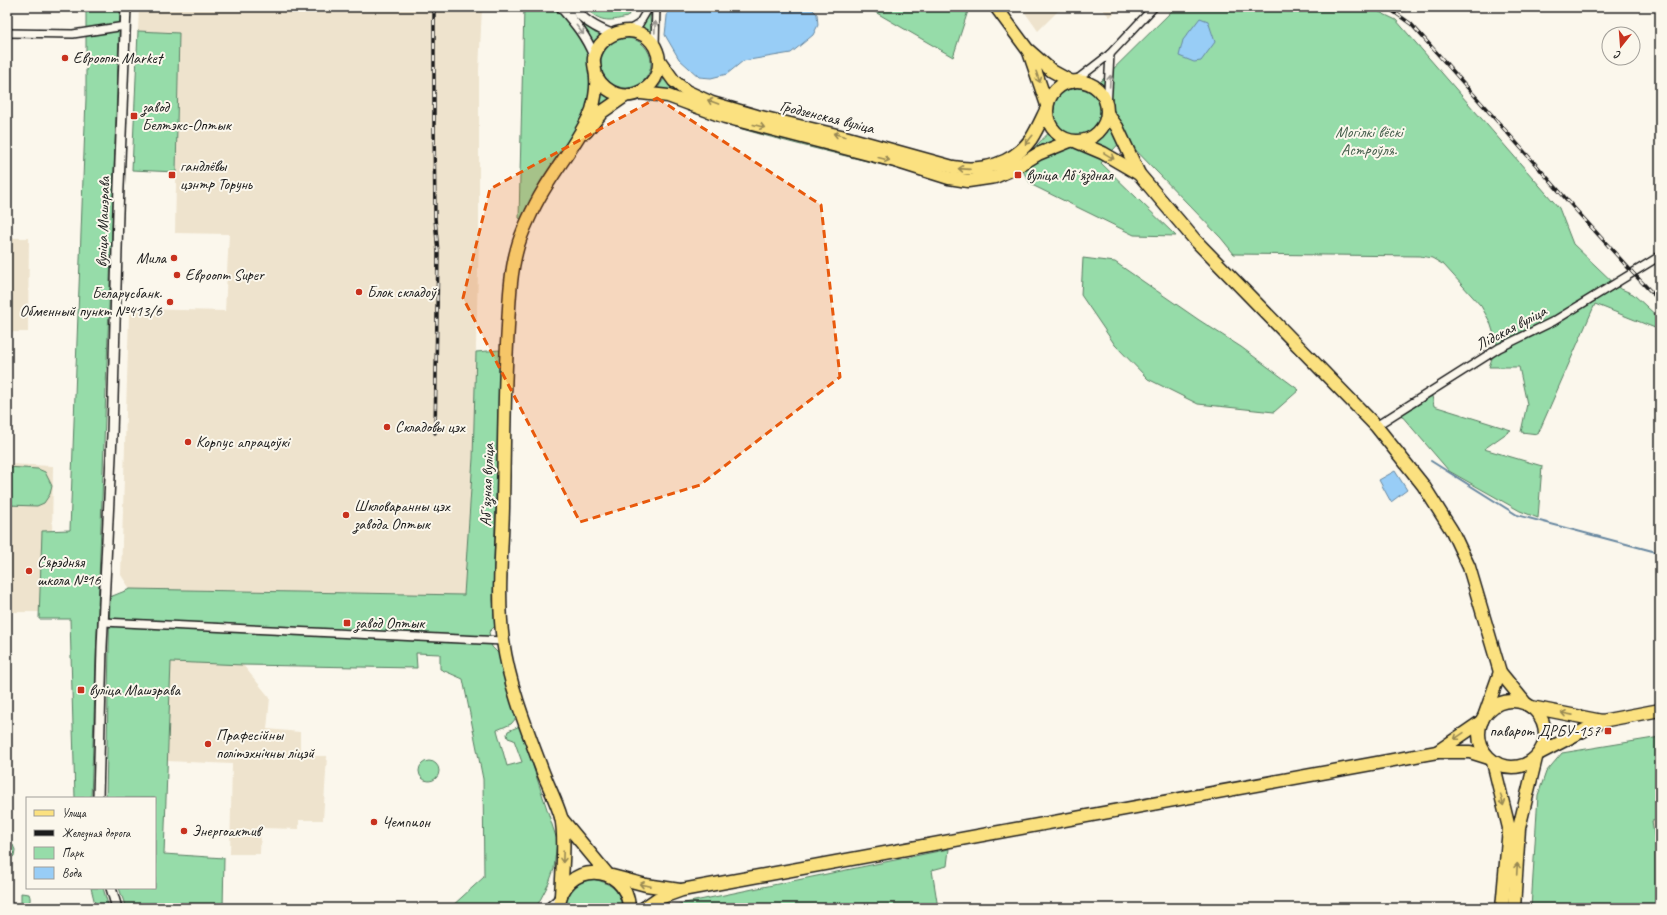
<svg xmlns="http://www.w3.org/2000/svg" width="1667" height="915" font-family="Caveat,sans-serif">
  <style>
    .built { fill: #eee3cd }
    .green { fill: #96dca9; stroke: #597c62 }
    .water { fill: #98cdf6; stroke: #66869f }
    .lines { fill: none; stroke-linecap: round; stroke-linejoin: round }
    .stream { stroke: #66869f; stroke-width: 2 }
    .minor-casing { stroke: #1c1c1c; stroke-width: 10 }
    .tertiary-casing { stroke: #1c1c1c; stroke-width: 12 }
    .primary-casing { stroke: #1c1c1c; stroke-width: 15 }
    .trunk-casing { stroke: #1c1c1c; stroke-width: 15 }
    .minor { stroke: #fbf7ec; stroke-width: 7 }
    .tertiary { stroke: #fbf7ec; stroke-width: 9 }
    .primary { stroke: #fbe180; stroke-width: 12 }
    .trunk { stroke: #fbe180; stroke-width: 12 }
    .rail-casing { stroke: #1c1c1c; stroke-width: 3.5 }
    .rail { stroke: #fbf7ec; stroke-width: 2; stroke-dasharray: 6; stroke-linecap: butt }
    .oneway { stroke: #97948e }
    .oneway2 { stroke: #978853 }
    .marked { fill: #e8590c; fill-opacity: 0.2; stroke: #e8590c; stroke-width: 3; stroke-dasharray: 8 5; stroke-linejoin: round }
    .poi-dot { fill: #c8321e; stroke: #fbf7ec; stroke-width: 1.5 }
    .labels { text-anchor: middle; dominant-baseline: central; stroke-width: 4; stroke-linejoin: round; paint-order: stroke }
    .poi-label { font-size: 16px; fill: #1c1c1c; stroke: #fbf7ec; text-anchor: start }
    .street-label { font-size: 16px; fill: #1c1c1c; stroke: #fbf7ec }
    .park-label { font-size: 16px; fill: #475f4d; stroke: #fbf7ec }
  </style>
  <rect width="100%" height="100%" fill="#fbf7ec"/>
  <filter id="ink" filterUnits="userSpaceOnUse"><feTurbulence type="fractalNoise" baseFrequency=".025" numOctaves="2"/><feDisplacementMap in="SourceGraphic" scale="8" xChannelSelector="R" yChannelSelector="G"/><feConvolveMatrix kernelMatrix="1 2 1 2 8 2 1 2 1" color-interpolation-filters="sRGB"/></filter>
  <g filter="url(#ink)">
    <g class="built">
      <path d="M139 7H482L479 71V236L473 457 464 595 130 589 121 575 129 315 138 309 225 311 229 234 175 233 179 33 138 31Z"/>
      <path d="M1021 7H1062L1038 31Z"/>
      <path d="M1100 7H1120L1110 17Z"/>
      <path d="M7 238H29L28 332H7Z"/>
      <path d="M7 464 53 466 51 612H7Z"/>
      <path d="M139 641 243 645V665L270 698 267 729 300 732V756H327L323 820H299V829L261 828 260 854H230L232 764 167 761 165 831 155 798H116Z"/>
      <path d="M1660 820V873L1652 821Z"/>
    </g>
    <g class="green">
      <path d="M86 7H120L91 798H75L70 619H39L42 531 70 530 86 98Z"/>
      <path d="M524 7H554L580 35 588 49 593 96 583 118 534 193 521 219 519 218Z"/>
      <path d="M585 7H634L627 17C608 22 599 22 585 7Z"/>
      <path d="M652 7 650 18 652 34 640 28 646 19Z"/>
      <path d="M863 7H965L968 11 953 57 875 12Z"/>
      <path d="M1176 7H1369L1396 20 1559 208 1573 244 1619 288 1633 294 1660 319V330L1595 304 1538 434 1521 432 1527 404 1519 367H1489L1497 344 1490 322 1481 306 1444 265 1432 258 1420 256 1234 254 1221 238 1124 138 1101 163 1176 236 1134 235 1032 185C1017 167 1022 160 1037 145 1043 138 1050 132 1057 125 1043 101 1067 79 1090 92Z"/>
      <path d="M571 13 595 33 604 35 595 46 583 26Z"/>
      <path d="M138 31 179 33 176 172 132 170Z"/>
      <circle cx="626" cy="63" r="25"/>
      <path d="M665 77 674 89 682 94 681 96 656 91Z"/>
      <path d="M601 91 613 100 591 119Z"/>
      <path d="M681 106 865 157 920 175C842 153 760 139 684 109Z"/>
      <path d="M1083 258 1115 262 1199 320 1241 347 1299 390 1274 412 1198 404 1148 379 1115 345 1081 295Z"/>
      <path d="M500 350 493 600 496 625 489 632 492 647 499 654 503 674 517 717 511 724 497 730 507 766 522 762 514 740 508 738 507 734 508 731 520 726 557 840 554 869 549 883 538 904 532 908H326V906L451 907 484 877 483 779 463 679 440 669V654L416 653 417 668 243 665 171 662 164 854 224 858 223 908H126L119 888H155V798H106L110 597 130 589 464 595 473 458 476 352Z"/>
      <path d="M1432 396 1434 406 1511 430 1484 449 1542 466 1538 518 1520 511 1449 471 1401 415Z"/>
      <path d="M1660 456V500H1658C1655 485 1656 471 1660 456Z"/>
      <path d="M7 467 38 469 45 472 52 486 50 494 44 503 37 506 7 505Z"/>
      <path d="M1660 737V820L1652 821 1660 873V908H1531L1538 795 1546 772 1562 753Z"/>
      <circle cx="429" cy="771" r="10"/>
      <path d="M7 843 13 845 15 850 14 856 7 860Z"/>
      <path d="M949 849 947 866 932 870 938 908H672L675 905Z"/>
      <path d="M592 879C609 882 621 890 622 908H565C568 890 575 883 592 879Z"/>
      <path d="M91 888H103L109 908H96Z"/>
      <path d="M21 893 29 894C32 902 29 905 21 906Z"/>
    </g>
    <g class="water">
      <path d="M668 7H810L817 14 818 25 813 35 791 53 743 61 727 74 711 78 699 77 679 59 665 35Z"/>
      <path d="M1200 18 1208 21 1215 42 1201 61 1194 62 1179 56 1183 40Z"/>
      <path d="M1395 471 1407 490 1391 502 1379 480Z"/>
    </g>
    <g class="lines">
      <path class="stream" d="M1431 461 1517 515 1660 553"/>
      <defs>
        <g id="minor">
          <path d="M627 31 639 24 649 7"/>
          <path d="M7 33 73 34 125 26"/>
          <path d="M655 45 656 7"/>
          <path d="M1075 81 1110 54 1154 7"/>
          <path d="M1107 108 1110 54"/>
          <path d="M1376 426 1499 348 1554 321 1660 256"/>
          <path d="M103 622 503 641"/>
        </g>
        <g id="tertiary">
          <path d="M561 7C575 23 586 36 594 56"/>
          <path d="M572 7C585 21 594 27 612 34"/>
          <path d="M98 798 102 647 112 435 118 212 126 7"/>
          <path d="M111 888 117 908"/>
          <path d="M549 908 560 898"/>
        </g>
        <g id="primary">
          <path d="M659 60 674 81 686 91 712 103 757 116 841 136 953 167C982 172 1013 164 1031 139 1037 130 1042 118 1047 108"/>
          <path d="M641 93 668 96 725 117 895 161 949 178 968 181 995 177 1013 169 1038 154 1070 141"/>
          <path d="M586 132 602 112 625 96"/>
          <path d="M1437 752 1482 721"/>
          <path d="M561 818 609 876"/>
          <path d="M612 876 646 885 680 890"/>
          <path d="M561 896C562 874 566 838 561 817 556 800 547 784 541 767 526 727 509 684 503 641 497 597 502 552 503 508 504 454 504 399 507 344 509 315 509 277 517 249 521 233 534 206 543 191 558 165 581 138 592 110 595 99 597 89 596 78 596 71 593 65 594 58 600 30 640 20 655 47 674 84 621 118 596 76"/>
          <path d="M559 908C561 861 627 861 629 908"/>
          <path d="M644 908 657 899 682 890 1437 752H1470L1489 758"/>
        </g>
        <g id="trunk">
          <path d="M996 7 1027 49 1052 71 1072 82"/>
          <path d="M1029 52 1047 105"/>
          <circle cx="1077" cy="111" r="30"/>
          <path d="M1107 113 1117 127 1139 174 1195 240 1376 426 1423 485 1452 531 1469 567 1500 672 1526 704"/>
          <path d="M1077 142 1103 153 1139 174"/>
          <circle cx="1512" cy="734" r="33"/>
          <path d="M1531 707 1602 721"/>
          <path d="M1485 714 1500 672"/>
          <path d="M1540 753 1602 721 1660 710"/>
          <path d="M1493 762 1509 828 1502 908"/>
          <path d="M1514 908 1519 828 1536 758"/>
        </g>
      </defs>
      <use href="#minor" class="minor-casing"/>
      <use href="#tertiary" class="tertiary-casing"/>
      <use href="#primary" class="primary-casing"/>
      <use href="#trunk" class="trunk-casing"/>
      <use href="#minor" class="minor"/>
      <use href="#tertiary" class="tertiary"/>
      <use href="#primary" class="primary"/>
      <use href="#trunk" class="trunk"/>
      <defs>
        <g id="rail">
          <path d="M434 7V122L435 218 438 253 435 433"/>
          <path d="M1387 7 1411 24 1421 35 1575 209 1633 273 1660 301"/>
        </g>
      </defs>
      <use href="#rail" class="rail-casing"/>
      <use href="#rail" class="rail"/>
    </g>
    <defs><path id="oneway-shaft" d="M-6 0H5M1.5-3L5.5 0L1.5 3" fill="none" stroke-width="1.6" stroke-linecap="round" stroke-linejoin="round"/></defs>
    <g class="oneway">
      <use href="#oneway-shaft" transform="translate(655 27) rotate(-88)"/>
      <use href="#oneway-shaft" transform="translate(580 30) rotate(52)"/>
      <use href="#oneway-shaft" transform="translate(1110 81) rotate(-86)"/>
    </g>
    <g class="oneway2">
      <use href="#oneway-shaft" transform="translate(1038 77) rotate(71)"/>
      <use href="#oneway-shaft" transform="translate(713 102) rotate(-160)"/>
      <use href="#oneway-shaft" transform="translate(759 126) rotate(15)"/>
      <use href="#oneway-shaft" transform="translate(839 135) rotate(-166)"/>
      <use href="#oneway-shaft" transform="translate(1029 140) rotate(129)"/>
      <use href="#oneway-shaft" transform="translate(1109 156) rotate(31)"/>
      <use href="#oneway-shaft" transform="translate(884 159) rotate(14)"/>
      <use href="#oneway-shaft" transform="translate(964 169) rotate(-176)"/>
      <use href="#oneway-shaft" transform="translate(1567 714) rotate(-169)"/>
      <use href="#oneway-shaft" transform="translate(1459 736) rotate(145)"/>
      <use href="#oneway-shaft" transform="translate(1502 800) rotate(76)"/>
      <use href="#oneway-shaft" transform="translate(563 857) rotate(92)"/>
      <use href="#oneway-shaft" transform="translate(1517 869) rotate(-87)"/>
      <use href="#oneway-shaft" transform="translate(645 885) rotate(-168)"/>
    </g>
  </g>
  <path class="marked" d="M657 98 821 205 840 377 700 485 580 522 463 298 490 189Z"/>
  <g class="poi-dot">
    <circle cx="65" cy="58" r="4"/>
    <rect x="130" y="112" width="8" height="8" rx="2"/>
    <rect x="168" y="171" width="8" height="8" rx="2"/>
    <rect x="1014" y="171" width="8" height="8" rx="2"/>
    <circle cx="174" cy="258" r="4"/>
    <circle cx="177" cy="275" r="4"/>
    <circle cx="359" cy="292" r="4"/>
    <circle cx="170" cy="302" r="4"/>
    <circle cx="387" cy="427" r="4"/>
    <circle cx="188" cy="442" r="4"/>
    <circle cx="346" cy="515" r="4"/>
    <circle cx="29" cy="571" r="4"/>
    <rect x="343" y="619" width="8" height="8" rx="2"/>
    <rect x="77" y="686" width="8" height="8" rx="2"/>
    <rect x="1604" y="727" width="8" height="8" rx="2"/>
    <circle cx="208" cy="744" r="4"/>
    <circle cx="374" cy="822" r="4"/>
    <circle cx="184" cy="831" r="4"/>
  </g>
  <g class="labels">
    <g class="poi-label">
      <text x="73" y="58">Евроопт Market</text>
      <text x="142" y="107">завод<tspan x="142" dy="18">Белтэкс-Оптык</tspan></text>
      <text x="180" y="166">гандлёвы<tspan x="180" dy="18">цэнтр Торунь</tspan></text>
      <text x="1026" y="175">вуліца Абʼяздная</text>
      <text x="166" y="258" text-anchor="end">Мила</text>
      <text x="185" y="275">Евроопт Super</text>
      <text x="367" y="292">Блок складоў</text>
      <text x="162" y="293" text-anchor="end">Беларусбанк.<tspan x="162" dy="18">Обменный пункт №413/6</tspan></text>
      <text x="395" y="427">Складовы цэх</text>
      <text x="196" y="442">Корпус апрацоўкі</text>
      <text x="354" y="506">Шкловаранны цэх<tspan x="354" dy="18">завода Оптык</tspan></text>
      <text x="37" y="562">Сярэдняя<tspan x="37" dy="18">школа №16</tspan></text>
      <text x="355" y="623">завод Оптык</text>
      <text x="89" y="690">вуліца Машэрава</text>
      <text x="1600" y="731" text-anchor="end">паварот ДРБУ-157</text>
      <text x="216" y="735">Прафесійны<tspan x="216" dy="18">політэхнічны ліцэй</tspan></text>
      <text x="382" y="822">Чемпион</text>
      <text x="192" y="831">Энергоактив</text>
    </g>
    <g class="street-label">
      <text transform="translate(827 117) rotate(14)">Гродзенская вуліца</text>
      <text transform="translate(103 222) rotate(-88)">вуліца Машэрава</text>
      <text transform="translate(1511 328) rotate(-28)">Лідская вуліца</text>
      <text transform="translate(487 485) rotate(-88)">Абʼязная вуліца</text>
    </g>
    <g class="park-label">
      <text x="1369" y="132">Могілкі вёскі<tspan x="1369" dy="18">Астроўля.</tspan></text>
    </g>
  </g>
  <rect width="1667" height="915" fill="none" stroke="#fbf7ec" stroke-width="24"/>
  <rect x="12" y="12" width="1643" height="891" fill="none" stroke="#1c1c1c" stroke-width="1.5" filter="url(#ink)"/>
  <rect x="26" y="797" width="130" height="92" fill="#fbf7ec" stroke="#a29f99"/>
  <rect x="34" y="810" width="20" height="6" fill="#fbe180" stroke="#a29f99"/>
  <text x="62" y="817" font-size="12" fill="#1c1c1c">Улица</text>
  <rect x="34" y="830" width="20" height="6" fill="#1c1c1c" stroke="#a29f99"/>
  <text x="62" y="837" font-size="12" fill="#1c1c1c">Железная дорога</text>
  <rect x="34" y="847" width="20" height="12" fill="#96dca9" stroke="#a29f99"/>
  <text x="62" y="857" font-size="12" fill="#1c1c1c">Парк</text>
  <rect x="34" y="867" width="20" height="12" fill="#98cdf6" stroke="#a29f99"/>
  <text x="62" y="877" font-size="12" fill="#1c1c1c">Вода</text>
  <g transform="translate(1621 46) rotate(197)"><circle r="19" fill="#fbf7ec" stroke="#a29f99"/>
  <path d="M0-3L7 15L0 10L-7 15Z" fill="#c8321e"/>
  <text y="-6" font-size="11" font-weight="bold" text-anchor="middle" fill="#1c1c1c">С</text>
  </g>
</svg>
